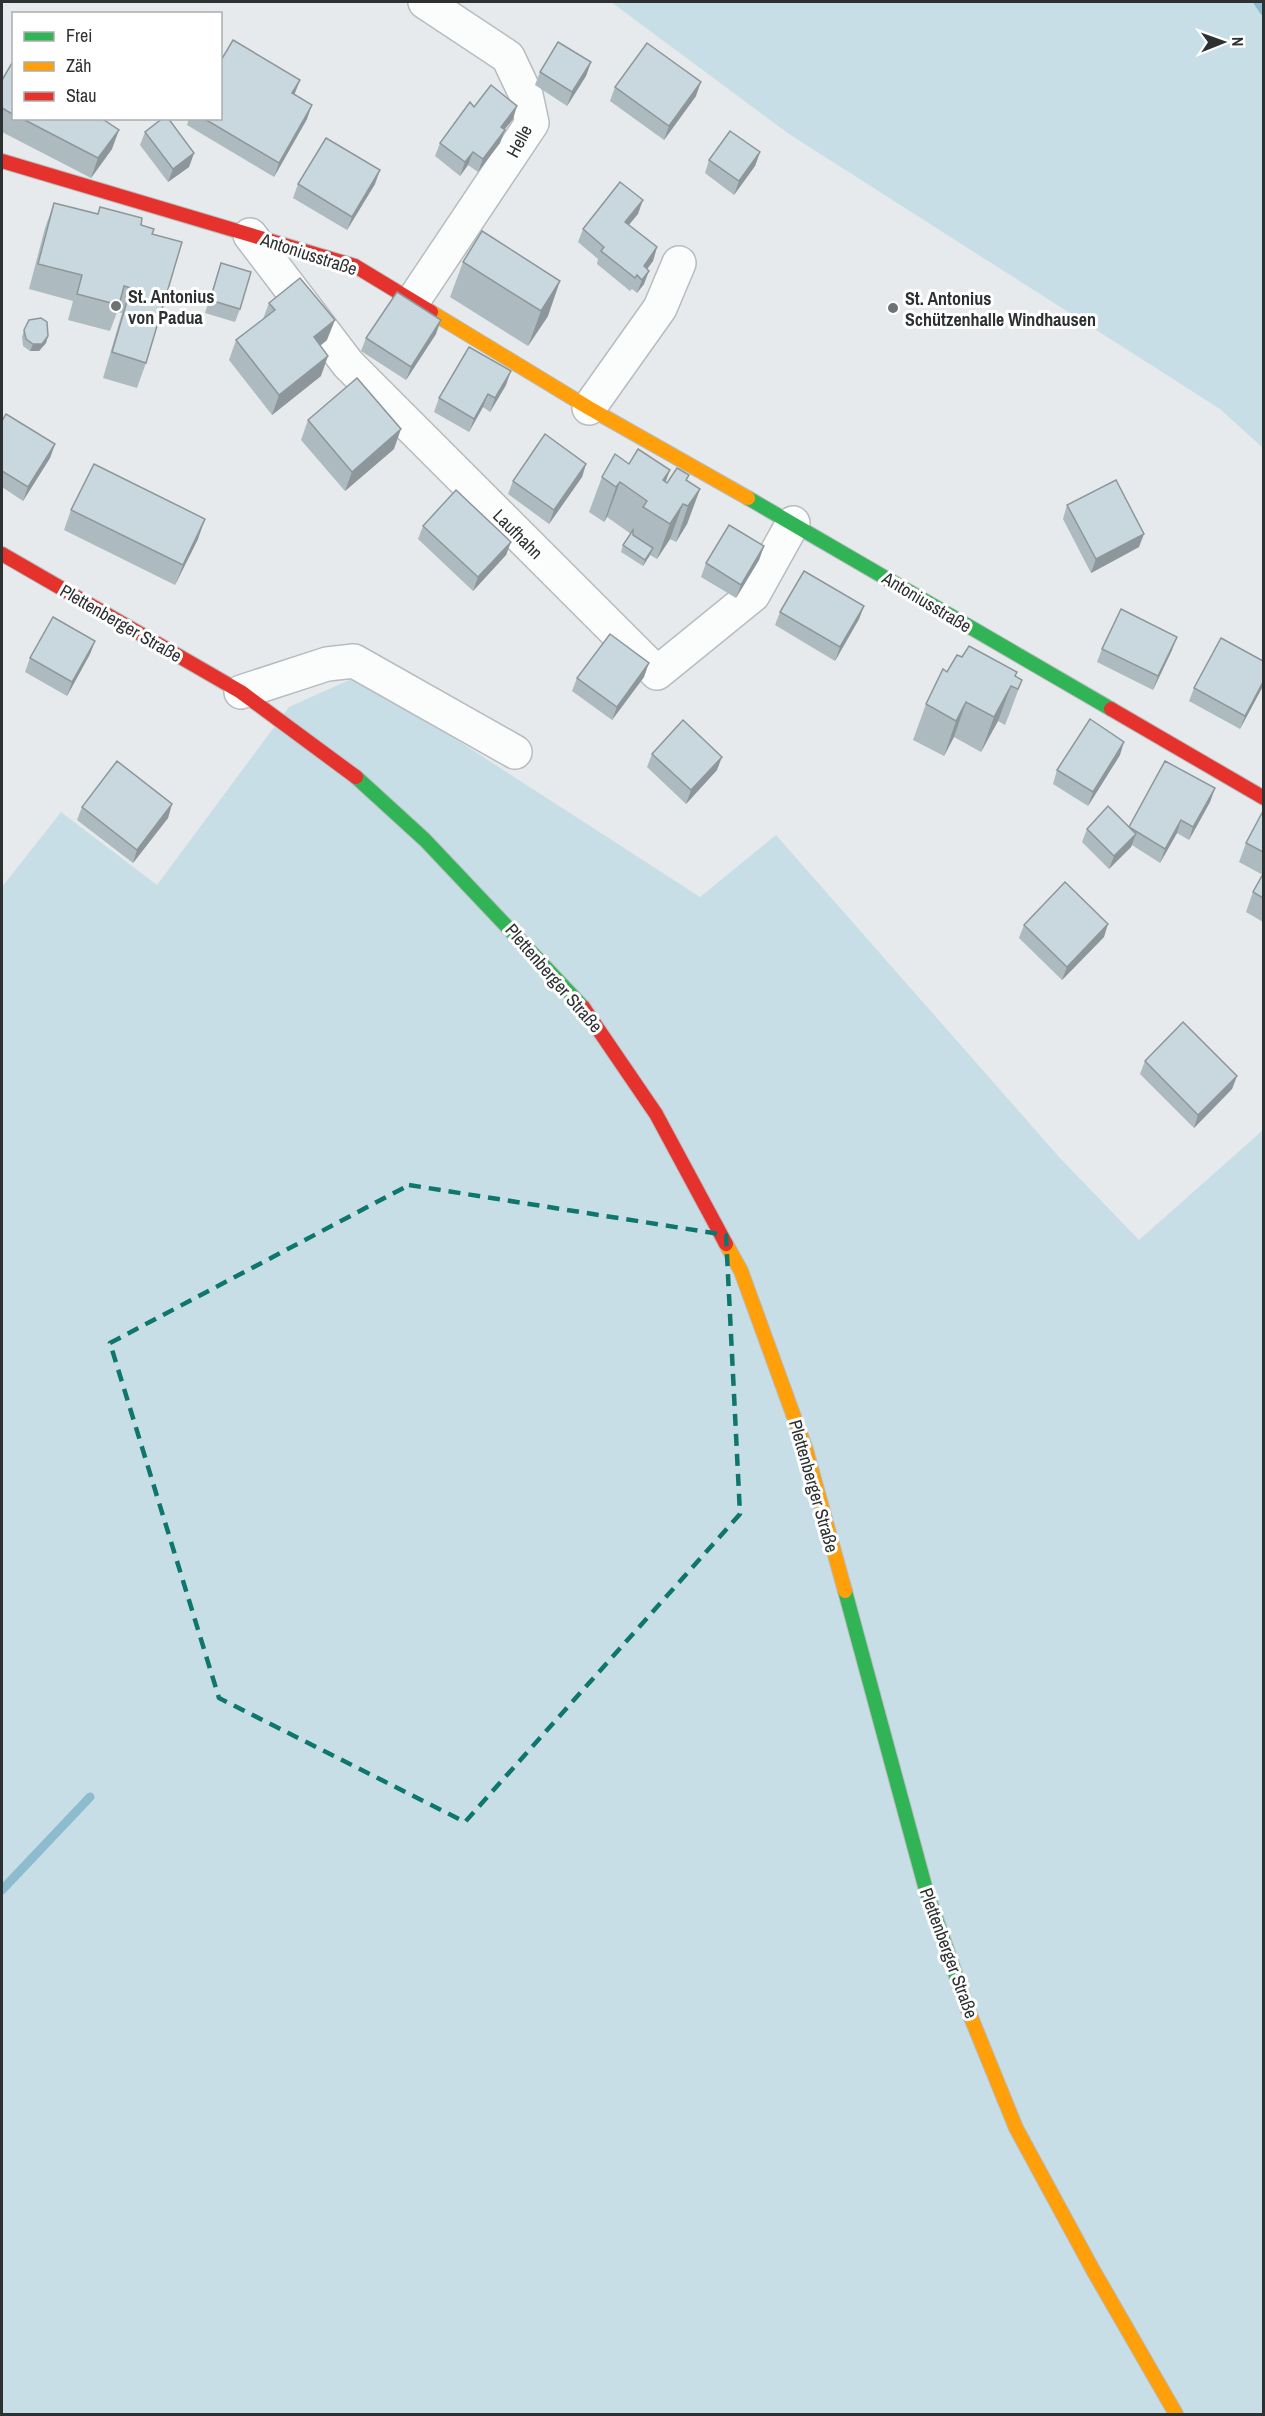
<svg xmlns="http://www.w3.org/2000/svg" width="1265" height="2416" font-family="'Archivo Narrow',sans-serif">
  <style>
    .green { fill: #c7dee7 }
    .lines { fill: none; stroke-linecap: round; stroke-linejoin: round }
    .stream { stroke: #8cbcce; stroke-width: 9 }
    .street-casing { stroke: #b9bcbe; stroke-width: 36 }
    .fast-casing { stroke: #b9bcbe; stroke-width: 16 }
    .slow-casing { stroke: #b9bcbe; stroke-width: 16 }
    .jam-casing { stroke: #b9bcbe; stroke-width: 16 }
    .street { stroke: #fbfcfc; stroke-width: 33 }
    .fast { stroke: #30b455; stroke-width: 14 }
    .slow { stroke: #ff9f0a; stroke-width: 14 }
    .jam { stroke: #e5322d; stroke-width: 14 }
    .wall { fill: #adbabf }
    .shaded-wall { fill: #8d979b }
    .building { fill: #c9d8de; stroke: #8d979b; stroke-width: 1.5 }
    .marked { fill: none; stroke: #0f766e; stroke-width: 4.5; stroke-dasharray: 12 8; stroke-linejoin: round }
    .poi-dot { fill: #6e7273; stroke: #fff; stroke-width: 2 }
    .labels { text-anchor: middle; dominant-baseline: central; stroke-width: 6; stroke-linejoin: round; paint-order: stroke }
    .street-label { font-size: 18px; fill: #2e3132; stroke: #fff }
    .poi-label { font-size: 18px; font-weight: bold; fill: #2e3132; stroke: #fff; text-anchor: start }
  </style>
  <rect width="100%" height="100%" fill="#e6eaec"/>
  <g class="green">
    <path d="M611 2H1263V448L1220 409 789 134Z"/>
    <path d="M358 676 700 897 776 835 1059 1157 1139 1240 1263 1130V2414H2V887L61 812 157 885 289 707Z"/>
  </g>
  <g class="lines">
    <g class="stream">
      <path d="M1258 2 1264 11"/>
      <path d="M2 1890 90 1797"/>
    </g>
    <defs>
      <g id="street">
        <path d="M250 235 348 364 657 673 753 595 793 523"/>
        <path d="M413 301 532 123 526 95 508 57 425 2"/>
        <path d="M589 408 660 308 679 263"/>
        <path d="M241 692 327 664 354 661 515 752"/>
      </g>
      <g id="fast">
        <path d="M748 498 1111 709"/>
        <path d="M356 777 425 840 583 1007"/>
        <path d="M845 1591 926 1890 968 2010"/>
      </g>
      <g id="slow">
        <path d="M431 312 589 408 748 498"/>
        <path d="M726 1244 741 1271 806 1450 845 1591"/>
        <path d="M968 2010 1016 2128 1093 2270 1176 2414"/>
      </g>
      <g id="jam">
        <path d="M2 161 355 266 431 312"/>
        <path d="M2 554 241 692 356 777"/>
        <path d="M1111 709 1264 798"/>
        <path d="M583 1007 656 1114 726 1244"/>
      </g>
    </defs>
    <use href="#street" class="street-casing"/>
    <use href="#fast" class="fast-casing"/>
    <use href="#slow" class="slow-casing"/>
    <use href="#jam" class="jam-casing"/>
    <use href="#street" class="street"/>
    <use href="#fast" class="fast"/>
    <use href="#slow" class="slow"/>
    <use href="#jam" class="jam"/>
  </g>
  <g class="wall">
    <path d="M591 62 586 76 567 106 535 85 540 72Z"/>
    <path d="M14 64V118H101L112 149 91 178 2 132V80Z"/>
    <path d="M615 87 696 96 664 140 610 101Z"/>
    <path d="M294 94 307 119 274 177 187 125 189 118H220Z"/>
    <path d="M474 107 513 119 505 129V130L500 143 478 172 468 165 460 176 435 156 440 143Z"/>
    <path d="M145 132 194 153 189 167 168 182 140 145Z"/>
    <path d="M760 152 755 166 734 195 705 173 709 160Z"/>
    <path d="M298 184H375L347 230 293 198Z"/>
    <path d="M54 203 98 214 100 207 141 225 152 234 146 363 137 388 103 378 122 313 117 312 110 331 68 320 73 301 29 289 45 228Z"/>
    <path d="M638 214 629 225 657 247 653 261 647 269 644 284 637 293 632 289 630 291 597 264 598 259 578 242 583 229Z"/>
    <path d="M482 231 548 316 528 346 450 297 463 262Z"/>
    <path d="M221 263 240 309 235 322 205 313Z"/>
    <path d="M269 303 327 340 320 346 321 376 272 415 229 360 236 340 263 319Z"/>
    <path d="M24 330 48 336 46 343 39 351H30L23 346 22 337Z"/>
    <path d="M436 334 406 380 361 351 366 338Z"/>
    <path d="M506 385 490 412 483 407 469 432 434 412 439 398Z"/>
    <path d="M308 420 394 449 345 491 301 440Z"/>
    <path d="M2 421 55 444 50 458 23 501 2 487Z"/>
    <path d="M586 464 582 477 549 524 508 494 513 481Z"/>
    <path d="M629 464 670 470 665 482 667 483 687 481 700 489 687 524 676 542 670 539 657 559 650 555 643 566 621 552 623 545 631 534 607 517 604 522 589 512 602 477Z"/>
    <path d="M1067 505 1139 547 1091 573 1063 519Z"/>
    <path d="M71 510 198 539 175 585 64 530Z"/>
    <path d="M423 526 511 542 506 555 473 591 418 539Z"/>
    <path d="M764 546 759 560 736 598 701 577 706 563Z"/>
    <path d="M864 606 859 619 835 661 775 625 780 612Z"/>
    <path d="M95 641 90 654 67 696 25 672 30 658Z"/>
    <path d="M1102 649 1172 650 1153 690 1097 662Z"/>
    <path d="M962 657 1016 677 1022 680 1009 715 1005 725 998 721 981 752 954 737 944 756 913 740 926 704 947 672Z"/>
    <path d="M644 677 612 720 572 691 577 678Z"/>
    <path d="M1263 686 1240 729 1189 701 1194 688Z"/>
    <path d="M652 754 717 770 686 804 647 767Z"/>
    <path d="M1120 755 1088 806 1053 784 1057 770Z"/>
    <path d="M1215 788 1210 802 1189 840 1177 833 1160 863 1132 845 1131 847 1109 869 1082 842 1087 829 1129 827Z"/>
    <path d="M172 804 168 818 133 863 77 820 82 807Z"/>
    <path d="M1263 811V922L1246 912 1253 892 1263 875 1239 862 1246 843Z"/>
    <path d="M1024 925 1104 937 1062 980 1019 938Z"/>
    <path d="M1145 1061 1237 1076 1232 1089 1194 1128 1140 1074Z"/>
  </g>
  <g class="shaded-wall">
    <path d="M591 62 586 76 567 106 572 92Z"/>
    <path d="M300 80 295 93 288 107 292 93Z"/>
    <path d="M701 82 696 96 664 140 669 126Z"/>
    <path d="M312 105 307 119 274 177 279 163Z"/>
    <path d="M517 106 513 119 496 140 501 127Z"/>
    <path d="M119 130 112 149 91 178 98 158Z"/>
    <path d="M505 130 500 143 478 172 483 159Z"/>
    <path d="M473 152 468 165 460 176 465 162Z"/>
    <path d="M760 152 755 166 734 195 739 181Z"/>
    <path d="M194 153 189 167 168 182 173 169Z"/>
    <path d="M380 170 375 184 347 230 352 217Z"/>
    <path d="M643 200 638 214 620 235 625 222Z"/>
    <path d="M657 247 653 261 639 280 644 266Z"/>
    <path d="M649 271 644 284 637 293 642 280Z"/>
    <path d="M560 281 548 316 528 346 541 311Z"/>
    <path d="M335 320 327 340 306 357 314 337Z"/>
    <path d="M441 320 436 334 406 380 411 367Z"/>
    <path d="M48 336 46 343 39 351H30L33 344Z"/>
    <path d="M328 356 321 376 272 415 279 395Z"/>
    <path d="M511 371 506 385 490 412 495 398Z"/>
    <path d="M488 394 483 407 469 432 474 419Z"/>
    <path d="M401 429 394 449 345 491 352 472Z"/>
    <path d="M55 444 50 458 23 501 28 487Z"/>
    <path d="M586 464 582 477 549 524 554 510Z"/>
    <path d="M670 470 657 505 663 480Z"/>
    <path d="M620 482 607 517 604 522 616 487Z"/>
    <path d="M700 489 687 524 676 542 688 506Z"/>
    <path d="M683 504 670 539 657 559 670 524Z"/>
    <path d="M205 519 198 539 175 585 183 565Z"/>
    <path d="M1144 534 1139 547 1091 573 1096 559Z"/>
    <path d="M511 542 506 555 473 591 478 577Z"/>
    <path d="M764 546 759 560 736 598 741 585Z"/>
    <path d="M653 548 650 555 643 566 645 560Z"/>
    <path d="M864 606 859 619 835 661 840 647Z"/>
    <path d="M1177 637 1172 650 1153 690 1158 676Z"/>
    <path d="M95 641 90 654 67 696 72 682Z"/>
    <path d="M649 663 644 677 612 720 617 707Z"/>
    <path d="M1263 682V686L1240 729 1245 716Z"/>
    <path d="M1011 686 998 721 981 752 994 717Z"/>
    <path d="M966 702 954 737 944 756 956 721Z"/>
    <path d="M1124 742 1120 755 1088 806 1093 792Z"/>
    <path d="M722 757 717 770 686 804 691 790Z"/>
    <path d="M1215 788 1210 802 1189 840 1193 827Z"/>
    <path d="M172 804 168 818 133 863 137 850Z"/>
    <path d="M1181 820 1177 833 1160 863 1165 849Z"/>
    <path d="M1136 834 1131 847 1109 869 1114 856Z"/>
    <path d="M1108 924 1104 937 1062 980 1067 967Z"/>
    <path d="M1237 1076 1232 1089 1194 1128 1198 1115Z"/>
  </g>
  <g class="building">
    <path d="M233 40 300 80 292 93 312 105 279 163 203 118H220V62Z"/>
    <path d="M558 42 591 62 572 92 540 72Z"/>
    <path d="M647 43 701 82 669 126 615 87Z"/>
    <path d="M12 63 14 64V115L2 108V80Z"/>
    <path d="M491 85 517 106 501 127 505 130 483 159 473 152 465 162 440 143 470 102 474 107Z"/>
    <path d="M21 118H101L119 130 98 158Z"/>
    <path d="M163 118H168L194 153 173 169 145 132Z"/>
    <path d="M730 131 760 152 739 181 709 160Z"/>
    <path d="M326 138 380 170 352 217 298 184Z"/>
    <path d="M620 182 643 200 625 222 657 247 644 266 649 271 642 280 637 275 635 278 601 251 604 247 583 229Z"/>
    <path d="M54 203 98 214 100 207 142 218 141 225 154 229 152 234 182 242 146 363 112 352 131 288 124 286 119 305 77 294 82 275 38 264Z"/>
    <path d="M482 231 560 281 541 311 463 262Z"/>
    <path d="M221 263 251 272 240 309 210 300Z"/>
    <path d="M300 278 335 320 314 337 328 356 279 395 236 340 275 310 269 303Z"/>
    <path d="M397 292 441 320 411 367 366 338Z"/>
    <path d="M41 318 47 322 48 336 42 344H33L26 339 24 330 29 320Z"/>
    <path d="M469 347 511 371 495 398 488 394 474 419 439 398Z"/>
    <path d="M357 378 401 429 352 472 308 420Z"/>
    <path d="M6 414 55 444 28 487 2 471V421Z"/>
    <path d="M545 434 586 464 554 510 513 481Z"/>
    <path d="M638 449 670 470 663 480 667 483 677 468 689 475 686 480 700 489 688 506 683 504 670 524 643 507 647 501 620 482 616 487 602 477 615 454 629 464Z"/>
    <path d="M94 464 205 519 183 565 71 510Z"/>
    <path d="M1116 480 1144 534 1096 559 1067 505Z"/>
    <path d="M456 490 511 542 478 577 423 526Z"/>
    <path d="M729 525 764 546 741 585 706 563Z"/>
    <path d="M633 530V535L653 548 645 560 623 545Z"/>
    <path d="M804 571 864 606 840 647 780 612Z"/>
    <path d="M1121 609 1177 637 1158 676 1102 649Z"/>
    <path d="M53 617 95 641 72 682 30 658Z"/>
    <path d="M610 634 649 663 617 707 577 678Z"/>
    <path d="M1221 638 1263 661V682L1245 716 1194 688Z"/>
    <path d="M969 646 1017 672 1015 676 1022 680 1018 689 1011 686 994 717 966 702 956 721 926 704 943 669 947 672 957 655 962 657Z"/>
    <path d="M1090 719 1124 742 1093 792 1057 770Z"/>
    <path d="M683 720 722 757 691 790 652 754Z"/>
    <path d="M117 761 172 804 137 850 82 807Z"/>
    <path d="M1165 761 1215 788 1193 827 1181 820 1165 849 1129 827Z"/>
    <path d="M1108 806 1136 834 1114 856 1087 829Z"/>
    <path d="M1263 811V852L1246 843Z"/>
    <path d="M1263 874V898L1253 892Z"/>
    <path d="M1065 882 1108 924 1067 967 1024 925Z"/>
    <path d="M1183 1022 1237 1076 1198 1115 1145 1061Z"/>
  </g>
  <path class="marked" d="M409 1185 726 1235 740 1514 465 1822 219 1698 110 1343Z"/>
  <g class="poi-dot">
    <circle cx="116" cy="306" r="6"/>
    <circle cx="893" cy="308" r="6"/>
  </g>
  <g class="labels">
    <g class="street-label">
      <text transform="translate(519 141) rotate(-62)">Helle</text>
      <text transform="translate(309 254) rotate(18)">Antoniusstraße</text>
      <text transform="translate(518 534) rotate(45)">Laufhahn</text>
      <text transform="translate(927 602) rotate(31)">Antoniusstraße</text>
      <text transform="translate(121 623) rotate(30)">Plettenberger Straße</text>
      <text transform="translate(554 978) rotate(49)">Plettenberger Straße</text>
      <text transform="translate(814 1486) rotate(74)">Plettenberger Straße</text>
      <text transform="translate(949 1953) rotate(70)">Plettenberger Straße</text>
    </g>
    <g class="poi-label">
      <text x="128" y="296">St. Antonius<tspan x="128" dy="21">von Padua</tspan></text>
      <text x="905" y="298">St. Antonius<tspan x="905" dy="21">Schützenhalle Windhausen</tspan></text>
    </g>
  </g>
  <rect width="1265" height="2416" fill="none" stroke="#2e3132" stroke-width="6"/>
  <rect x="12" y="12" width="210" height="108" fill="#ffffff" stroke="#abadad" stroke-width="1.5"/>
  <rect x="24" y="32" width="30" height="9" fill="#30b455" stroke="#abadad" stroke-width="1.5"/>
  <text x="66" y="42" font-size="18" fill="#2e3132">Frei</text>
  <rect x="24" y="62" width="30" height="9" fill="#ff9f0a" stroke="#abadad" stroke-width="1.5"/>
  <text x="66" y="72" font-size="18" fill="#2e3132">Zäh</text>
  <rect x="24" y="92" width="30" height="9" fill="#e5322d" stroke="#abadad" stroke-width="1.5"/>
  <text x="66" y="102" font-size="18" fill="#2e3132">Stau</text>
  <g transform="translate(1223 42) rotate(89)" stroke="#ffffff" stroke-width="4.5" paint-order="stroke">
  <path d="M0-4.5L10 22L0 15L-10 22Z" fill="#2e3132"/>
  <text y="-9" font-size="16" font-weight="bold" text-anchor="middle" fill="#2e3132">N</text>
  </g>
</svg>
